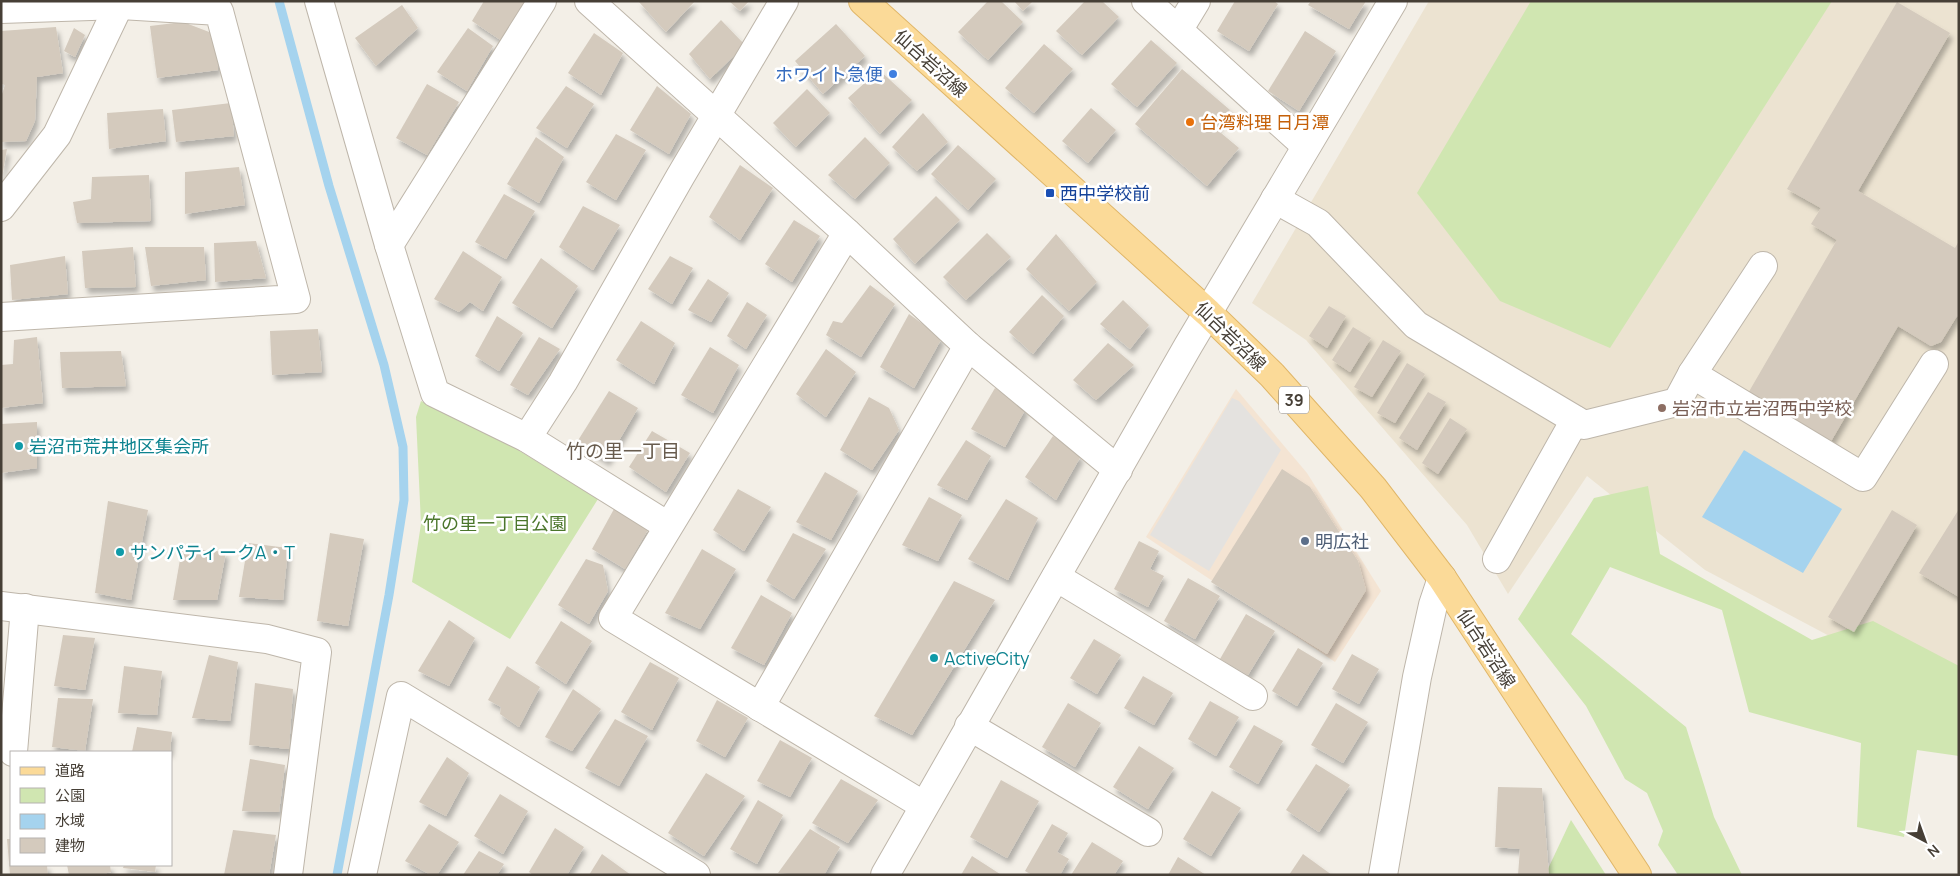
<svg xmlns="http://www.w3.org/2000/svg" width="1960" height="876" font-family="Manrope,'Noto Sans JP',sans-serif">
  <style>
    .commercial { fill: #f4e4d3 }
    .education { fill: #ece3d1 }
    .green { fill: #d0e6b1 }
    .parking { fill: #e4e2df }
    .water { fill: #a5d3ee }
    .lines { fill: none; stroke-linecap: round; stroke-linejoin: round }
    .stream { stroke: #a5d3ee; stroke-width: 9 }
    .building { fill: #d4cabd; filter: url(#shadow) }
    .minor-casing { stroke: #beb6aa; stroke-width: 30 }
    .major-casing { stroke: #e0b668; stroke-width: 30 }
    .minor { stroke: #fff; stroke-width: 28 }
    .major { stroke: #fbda98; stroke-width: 28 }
    .shop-dot { fill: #3f7fe0; stroke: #fff; stroke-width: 2 }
    .food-dot { fill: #e8710a; stroke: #fff; stroke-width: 2 }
    .transit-dot { fill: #1a4fb4; stroke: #fff; stroke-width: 2 }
    .education-dot { fill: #8d6e63; stroke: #fff; stroke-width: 2 }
    .culture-dot { fill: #0f9aa8; stroke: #fff; stroke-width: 2 }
    .service-dot { fill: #5c6f8a; stroke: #fff; stroke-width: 2 }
    .labels { text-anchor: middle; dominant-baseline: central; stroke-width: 5; stroke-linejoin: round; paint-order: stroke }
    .shield { fill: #fff; stroke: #7e7972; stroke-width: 1 }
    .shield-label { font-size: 16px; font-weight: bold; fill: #463f36 }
    .street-label { font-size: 18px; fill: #463f36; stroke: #fff }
    .shop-label { font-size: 18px; fill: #366cbe; stroke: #fff; text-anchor: end }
    .food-label { font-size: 18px; fill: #c56008; stroke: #fff; text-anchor: start }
    .transit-label { font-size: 18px; fill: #164399; stroke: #fff; text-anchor: start }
    .education-label { font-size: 18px; fill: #785e54; stroke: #fff; text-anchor: start }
    .culture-label { font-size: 18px; fill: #0d838f; stroke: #fff; text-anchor: start }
    .park-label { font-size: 18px; fill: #4b762b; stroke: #fff }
    .service-label { font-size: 18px; fill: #4e5e75; stroke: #fff; text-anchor: start }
    .neighbourhood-label { font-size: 19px; fill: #685c4e; stroke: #fff }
  </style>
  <defs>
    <filter id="shadow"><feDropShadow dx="3" dy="5.5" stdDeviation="2.5" flood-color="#0004"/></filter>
  </defs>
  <rect width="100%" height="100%" fill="#f3efe7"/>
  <path class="commercial" d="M1236 389 1307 473 1381 591 1335 662 1146 537Z"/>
  <path class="education" d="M1429 1H1959V686L1869 657 1705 570 1587 476 1508 594 1467 525 1306 340 1252 303Z"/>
  <g class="green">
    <path d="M1531 1H1832L1610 348 1500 301 1417 193Z"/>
    <path d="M421 401 487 431 598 499 510 639 412 582 421 524 416 417Z"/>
    <path d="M1648 486 1660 554 1812 640 1873 621 1959 666V756L1917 750 1904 837 1857 827 1861 743 1749 712 1722 610 1610 567 1571 634 1686 727 1714 817 1742 875H1678L1658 845 1663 831 1647 793 1625 779 1586 706 1518 619 1594 498Z"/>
    <path d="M1571 820 1606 875H1545Z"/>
  </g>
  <path class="parking" d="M1232 398 1239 401 1281 450 1209 571 1150 535Z"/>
  <path class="water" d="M1744 450 1842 509 1803 573 1702 517Z"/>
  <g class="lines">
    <path class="stream" d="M279 1 329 186 384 365 403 447 404 500 389 595 337 875"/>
  </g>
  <g class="building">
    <path d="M484 1H526L502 41 472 21Z"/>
    <path d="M640 1H695L666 32 639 2Z"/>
    <path d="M729 1H749L740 11Z"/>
    <path d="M988 1H1001L1023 22 988 60 958 32Z"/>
    <path d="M1014 1H1033L1023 11Z"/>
    <path d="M1085 1H1102L1119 17 1082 55 1056 31Z"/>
    <path d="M1235 1H1274L1278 4 1249 51 1217 31Z"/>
    <path d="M1311 1H1366L1349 29 1308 5Z"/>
    <path d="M1897 2 1950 33 1858 191 1955 248 1959 241V317L1957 316 1941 342 1931 346 1898 326 1830 443 1747 395 1837 240 1811 224 1821 208 1787 189Z"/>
    <path d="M402 5 418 28 376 66 355 38Z"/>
    <path d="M721 20 745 45 710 79 689 54Z"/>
    <path d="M183 22 217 35 218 70 157 78 150 26Z"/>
    <path d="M836 24 865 56 823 94 795 61Z"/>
    <path d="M56 27 63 73 37 77 35 121 26 141 1 142V97L5 85 1 84V31Z"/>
    <path d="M74 28 85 35 75 57 64 51Z"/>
    <path d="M468 28 493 46 467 91 437 72Z"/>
    <path d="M1305 31 1336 51 1299 111 1268 91Z"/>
    <path d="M594 33 623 53 601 95 568 73Z"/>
    <path d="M1151 40 1177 63 1137 107 1111 84Z"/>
    <path d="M1044 44 1073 69 1034 113 1005 88Z"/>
    <path d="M1182 69 1230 110 1215 128 1239 148 1207 186 1135 124Z"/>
    <path d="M879 70 912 100 880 134 848 98Z"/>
    <path d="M427 84 459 102 427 155 396 138Z"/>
    <path d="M566 86 594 104 567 148 536 128Z"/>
    <path d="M657 86 691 114 669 154 630 130Z"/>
    <path d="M807 89 830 113 796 147 773 123Z"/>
    <path d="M231 103 234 136 176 142 172 110Z"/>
    <path d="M1091 108 1116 130 1088 163 1062 141Z"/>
    <path d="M163 109 166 141 109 149 107 113Z"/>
    <path d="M923 113 948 142 917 171 892 147Z"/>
    <path d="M616 134 646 150 616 200 586 182Z"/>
    <path d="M536 137 564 157 539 203 507 184Z"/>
    <path d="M865 137 890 163 855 199 828 175Z"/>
    <path d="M958 145 996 179 968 210 931 174Z"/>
    <path d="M7 149 2 177H1V150Z"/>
    <path d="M740 165 773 188 740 240 709 217Z"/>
    <path d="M239 167 245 205 185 214V172Z"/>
    <path d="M149 175 151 221 77 223 73 202 91 199 92 177Z"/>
    <path d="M504 194 535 211 506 259 475 242Z"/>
    <path d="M936 196 960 220 915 264 893 239Z"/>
    <path d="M583 206 620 225 593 270 559 247Z"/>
    <path d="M794 220 820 236 792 282 765 264Z"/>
    <path d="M987 233 1011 257 966 300 943 277Z"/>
    <path d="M1056 234 1097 282 1069 311 1026 269Z"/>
    <path d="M256 241 266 278 215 282 214 243Z"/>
    <path d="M133 247 136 287 85 288 82 251Z"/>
    <path d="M145 247H204L206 280 151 286Z"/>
    <path d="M463 251 502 277 483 311 470 302 459 312 434 299Z"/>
    <path d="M65 256 68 294 12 300 10 265Z"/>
    <path d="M670 256 693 268 672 304 648 289Z"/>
    <path d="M541 258 578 286 552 328 512 303Z"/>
    <path d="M708 279 729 293 711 322 688 310Z"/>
    <path d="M870 285 895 304 861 357 826 335 833 321 842 323Z"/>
    <path d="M1042 295 1064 316 1033 354 1009 332Z"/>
    <path d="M1123 300 1149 325 1130 349 1100 324Z"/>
    <path d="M747 302 767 315 746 349 727 336Z"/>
    <path d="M1329 306 1346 316 1327 348 1309 336Z"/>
    <path d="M909 314 942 338 914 388 880 367Z"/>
    <path d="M497 316 523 333 499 371 475 356Z"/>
    <path d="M641 321 675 343 654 384 616 360Z"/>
    <path d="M1353 327 1371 338 1350 372 1332 360Z"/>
    <path d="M318 329 322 372 272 375 270 331Z"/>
    <path d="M37 337 43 403 1 408V365L13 364 14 340Z"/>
    <path d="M539 337 560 349 528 395 510 385Z"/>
    <path d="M1383 340 1401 351 1372 397 1354 387Z"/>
    <path d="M1108 343 1134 365 1096 400 1073 380Z"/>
    <path d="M710 347 739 365 713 413 681 395Z"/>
    <path d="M826 349 856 372 826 417 796 394Z"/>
    <path d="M121 351 126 386 62 388 60 352Z"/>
    <path d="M1407 363 1425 374 1395 423 1377 413Z"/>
    <path d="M995 388 1026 408 1005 447 971 429Z"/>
    <path d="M609 391 638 408 607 461 577 442Z"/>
    <path d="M1428 392 1446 402 1417 450 1399 438Z"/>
    <path d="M869 397 889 408 899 430 872 470 840 450Z"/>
    <path d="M1450 418 1467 429 1438 474 1422 463Z"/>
    <path d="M37 422V468L1 473V424Z"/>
    <path d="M652 431 690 453 666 492 629 467Z"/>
    <path d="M1053 436 1081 456 1056 500 1025 477Z"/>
    <path d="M966 440 991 456 967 500 937 485Z"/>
    <path d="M1282 469 1310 487 1358 561 1366 590 1327 654 1211 582Z"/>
    <path d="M825 472 858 491 831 540 796 522Z"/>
    <path d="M738 489 771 507 744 551 713 530Z"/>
    <path d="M929 497 962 515 938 561 902 545Z"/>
    <path d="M1006 499 1038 518 1008 580 968 559Z"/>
    <path d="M108 501 148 510 131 600 95 593Z"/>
    <path d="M614 509 649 528 625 569 592 549Z"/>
    <path d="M1959 509V597L1919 573Z"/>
    <path d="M1892 510 1917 525 1854 632 1828 617Z"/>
    <path d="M330 533 364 539 348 626 317 621Z"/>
    <path d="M793 533 826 549 794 599 766 581Z"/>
    <path d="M1139 541 1159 551 1150 569 1164 576 1148 607 1114 589Z"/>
    <path d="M248 543 288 548 283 600 239 597Z"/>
    <path d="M182 548 226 552 217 600H173Z"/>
    <path d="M702 549 736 569 700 629 665 613Z"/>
    <path d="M586 559 603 565 608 591 589 624 558 605Z"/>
    <path d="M1188 578 1220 596 1195 639 1164 621Z"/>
    <path d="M954 581 995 600 912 735 874 716Z"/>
    <path d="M761 595 792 613 764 665 731 648Z"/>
    <path d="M1246 614 1275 631 1248 675 1220 659Z"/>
    <path d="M449 620 475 638 449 686 418 671Z"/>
    <path d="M561 621 592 641 566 684 535 663Z"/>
    <path d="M63 635 95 638 85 690 54 686Z"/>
    <path d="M1094 639 1121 655 1097 694 1070 678Z"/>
    <path d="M1298 648 1323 663 1297 706 1272 691Z"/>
    <path d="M1352 654 1379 669 1359 704 1332 689Z"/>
    <path d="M209 655 238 662 230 721 192 718Z"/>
    <path d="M650 662 679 678 652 730 621 712Z"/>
    <path d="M124 666 162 671 157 715 118 713Z"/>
    <path d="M507 666 540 687 519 727 500 714 501 707 488 700Z"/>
    <path d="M1143 676 1173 693 1154 725 1124 708Z"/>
    <path d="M255 683 293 689 289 749 249 745Z"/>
    <path d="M573 689 601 709 572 751 545 737Z"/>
    <path d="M58 698 93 699 85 751 52 747Z"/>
    <path d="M717 700 748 718 725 757 696 741Z"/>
    <path d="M1210 701 1239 717 1216 756 1188 739Z"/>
    <path d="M1068 703 1101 723 1075 767 1042 747Z"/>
    <path d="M1336 703 1368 722 1343 763 1311 745Z"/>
    <path d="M615 719 648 736 619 786 585 768Z"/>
    <path d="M1254 725 1283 741 1258 784 1229 767Z"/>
    <path d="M137 727 172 732 170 752H132Z"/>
    <path d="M780 740 812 758 790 797 757 781Z"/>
    <path d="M1139 746 1174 768 1148 809 1113 787Z"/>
    <path d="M447 757 469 773 446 816 419 802Z"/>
    <path d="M250 759 285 765 279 812 242 811Z"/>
    <path d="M1316 764 1350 785 1319 832 1286 810Z"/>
    <path d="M706 773 745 796 704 856 668 833Z"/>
    <path d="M841 779 878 800 848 843 812 823Z"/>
    <path d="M1001 780 1039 801 1007 858 970 837Z"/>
    <path d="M1498 787 1542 788 1549 875H1518L1520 849 1495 847Z"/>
    <path d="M1212 791 1241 808 1211 856 1183 839Z"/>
    <path d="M500 794 528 811 503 854 474 836Z"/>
    <path d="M758 800 783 815 757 864 730 849Z"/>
    <path d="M429 824 459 842 437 875H431L405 861Z"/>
    <path d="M1052 824 1068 833 1057 852 1069 859 1060 875H1032L1025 871Z"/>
    <path d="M555 828 584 847 567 875H533L529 872Z"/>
    <path d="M810 829 840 847 824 875 778 873Z"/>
    <path d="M233 830 276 835 269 875H224Z"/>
    <path d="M7 839H11V865H47L48 875H10Z"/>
    <path d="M1092 842 1123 861 1114 875H1071Z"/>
    <path d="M479 851 504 864 497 875H463Z"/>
    <path d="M602 854 631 875H589Z"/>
    <path d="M1303 854 1332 875H1289Z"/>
    <path d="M972 856 1000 874 999 875H961Z"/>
    <path d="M1178 857 1206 875H1168Z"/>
    <path d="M67 865H110L111 872 99 875H69Z"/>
    <path d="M124 865H156L155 872 123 868Z"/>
  </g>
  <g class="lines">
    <defs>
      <g id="minor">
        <path d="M319 1 389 245 435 393 527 438 668 526"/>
        <path d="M589 1 847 233 968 346 1118 470"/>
        <path d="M1146 1 1306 146"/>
        <path d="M1 9 121 5 219 11 296 299 1 317"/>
        <path d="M1179 29 1196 1"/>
        <path d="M1275 199 1318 223 1416 325 1584 425 1677 402 1692 374 1763 266"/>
        <path d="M1 207 57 135 121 1"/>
        <path d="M847 233 613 618 923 805"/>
        <path d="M389 245 542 1"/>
        <path d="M1692 374 1863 477 1934 364"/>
        <path d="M527 438 563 382 680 177 784 1"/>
        <path d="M1497 559 1575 420"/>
        <path d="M1056 577 1253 696"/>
        <path d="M1 606 267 639 317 652 288 875"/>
        <path d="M760 707 968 346"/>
        <path d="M969 726 1148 832"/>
        <path d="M13 752 25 608"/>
        <path d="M362 875 401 696 696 875"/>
        <path d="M885 875 1188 346 1393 1"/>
        <path d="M1383 875 1417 677 1433 605 1442 578"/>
      </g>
      <path id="major" d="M863 1 1208 313 1272 375 1373 488 1442 578 1637 875"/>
    </defs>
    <use href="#minor" class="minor-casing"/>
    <use href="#major" class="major-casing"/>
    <use href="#minor" class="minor"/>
    <use href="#major" class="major"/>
  </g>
  <circle class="shop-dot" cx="893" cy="74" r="5"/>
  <circle class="food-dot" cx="1190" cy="122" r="5"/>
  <rect class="transit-dot" x="1045" y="188" width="10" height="10" rx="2.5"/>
  <circle class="education-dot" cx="1662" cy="408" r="5"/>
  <g class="culture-dot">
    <circle cx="19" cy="446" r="5"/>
    <circle cx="120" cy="552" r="5"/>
    <circle cx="934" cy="658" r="5"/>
  </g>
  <circle class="service-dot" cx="1305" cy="541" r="5"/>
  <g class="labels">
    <rect class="shield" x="1279" y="386.5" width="30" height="27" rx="4"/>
    <g class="shield-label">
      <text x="1294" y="400">39</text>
    </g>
    <g class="street-label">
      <text transform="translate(931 63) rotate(42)">仙台岩沼線</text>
      <text transform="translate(1231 336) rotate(44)">仙台岩沼線</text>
      <text transform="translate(1487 648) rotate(57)">仙台岩沼線</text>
    </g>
    <g class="shop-label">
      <text x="883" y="74">ホワイト急便</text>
    </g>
    <g class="food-label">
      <text x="1200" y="122">台湾料理 日月潭</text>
    </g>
    <g class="transit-label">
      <text x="1060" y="193">西中学校前</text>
    </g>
    <g class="education-label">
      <text x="1672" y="408">岩沼市立岩沼西中学校</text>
    </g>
    <g class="culture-label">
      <text x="29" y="446">岩沼市荒井地区集会所</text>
      <text x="130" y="552">サンパティークA・T</text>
      <text x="944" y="658">ActiveCity</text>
    </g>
    <g class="park-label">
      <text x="495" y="523">竹の里一丁目公園</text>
    </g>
    <g class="service-label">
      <text x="1315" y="541">明広社</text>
    </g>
    <g class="neighbourhood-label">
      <text x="623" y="451">竹の里一丁目</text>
    </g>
  </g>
  <rect width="1960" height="876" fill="none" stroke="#463f36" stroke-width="5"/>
  <rect x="10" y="751" width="162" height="115" fill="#ffffff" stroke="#b5b2af"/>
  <rect x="20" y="767" width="25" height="8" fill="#fbda98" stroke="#b5b2af"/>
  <text x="55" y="776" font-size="15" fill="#463f36">道路</text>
  <rect x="20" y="788" width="25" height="15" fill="#d0e6b1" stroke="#b5b2af"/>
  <text x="55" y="801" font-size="15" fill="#463f36">公園</text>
  <rect x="20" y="814" width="25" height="15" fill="#a5d3ee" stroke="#b5b2af"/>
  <text x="55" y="826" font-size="15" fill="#463f36">水域</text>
  <rect x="20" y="838" width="25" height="15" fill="#d4cabd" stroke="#b5b2af"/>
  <text x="55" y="851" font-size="15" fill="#463f36">建物</text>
  <g transform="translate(1925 841) rotate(139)" stroke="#ffffff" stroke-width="4" paint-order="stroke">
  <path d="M0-4L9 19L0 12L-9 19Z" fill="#463f36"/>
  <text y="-8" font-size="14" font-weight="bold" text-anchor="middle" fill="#463f36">N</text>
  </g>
</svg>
